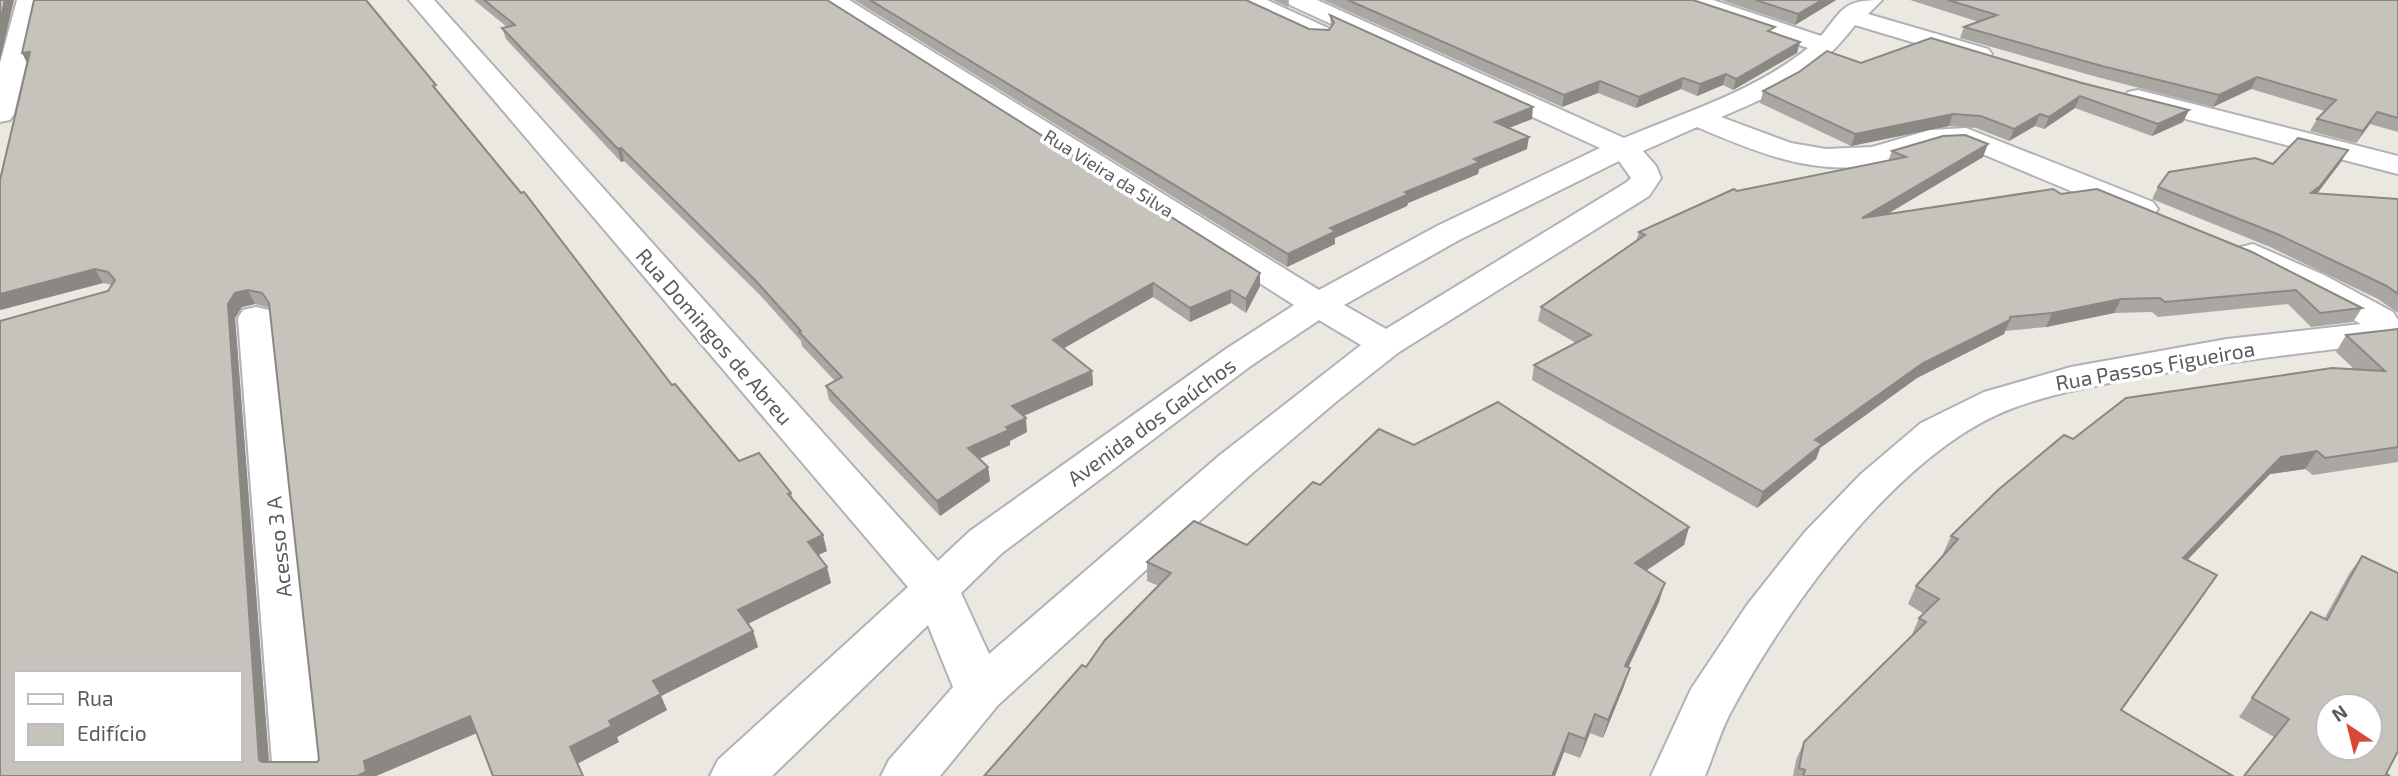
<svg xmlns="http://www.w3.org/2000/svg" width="2398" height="776" font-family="'Exo 2',sans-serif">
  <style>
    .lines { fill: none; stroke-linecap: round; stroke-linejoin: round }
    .minor-casing { stroke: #b0b2b7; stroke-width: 4 }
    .minor { fill: #fff; fill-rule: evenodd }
    .wall { fill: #aaa7a2; fill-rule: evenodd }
    .shaded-wall { fill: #8b8884 }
    .building { fill: #c6c2bc; stroke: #8b8884; stroke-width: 2; fill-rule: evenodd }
    .labels { text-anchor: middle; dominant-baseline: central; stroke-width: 7; stroke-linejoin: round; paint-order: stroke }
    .far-street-label { font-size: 18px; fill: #595b5f; stroke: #fff }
    .street-label { font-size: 21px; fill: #595b5f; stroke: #fff }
  </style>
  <rect width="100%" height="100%" fill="#eae8e0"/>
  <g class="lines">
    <defs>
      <g id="minor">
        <path d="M17 0H41L14 114 10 120 0 122V63Z"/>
        <path d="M409 0H434L938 561 970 531 1226 349 1294 305 825 5 821 0H849L1319 290 1437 226 1600 148 1290 5 1286 0H1317L1624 138C1686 112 1755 91 1808 48L1682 5 1678 0H1713L1821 36C1844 8 1843 0 1882 0L1868 14 1988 49 1992 54 1988 59 1979 62 1855 25C1815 77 1779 92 1721 117L1791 143 1826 149 1872 147 1930 130 1966 128 2153 202 2158 209 2153 216 2142 218 2131 216 1961 145C1930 142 1902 159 1872 165 1812 176 1751 150 1697 127L1643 151 1656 166 1661 178 1649 196 1399 352 1337 401 1250 475 998 705 940 776H881L889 760 953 687 928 625 772 776H710L718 760 908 587ZM1619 161 1631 178 1627 182 1386 329 1344 305 1459 240ZM1319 320 1361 345 1220 455 989 654 961 593 1002 553 1252 365Z"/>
        <path d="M1236 0H1267L1328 28 1331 33 1328 38 1319 40 1310 38 1240 5Z"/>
        <path d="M2138 90 2398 156V174L2128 104 2124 98 2128 92Z"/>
        <path d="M2253 244 2324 275 2393 312 2398 320V342C2314 351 2230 361 2147 376 2102 384 2057 392 2013 408 1900 450 1789 604 1733 708 1721 729 1714 754 1705 776H1651L1691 689 1747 605 1804 533 1861 474 1921 423 1984 392 2071 367 2227 339 2361 324 2300 289 2241 261 2236 254 2241 247Z"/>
        <path d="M256 307 269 310 274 318 327 776H273L238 318 243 310Z"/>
      </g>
    </defs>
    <use href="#minor" class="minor-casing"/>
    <use href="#minor" class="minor"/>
  </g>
  <g class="wall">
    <path d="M474 0H827L1260 286 1246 313 1231 303 1190 322 1153 297 1063 348 1092 371 1093 385 1024 416 1027 432 1010 441V445L979 459 988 467 990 481 940 516 829 400 826 386 835 381 802 346 801 341 759 294 624 161 621 162 506 39 502 28 507 27Z"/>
    <path d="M854 0H1246L1309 29 1329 30 1331 28 1330 15 1532 119 1509 128 1527 149 1479 169 1478 174 1408 203 1407 206 1335 238V244L1287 267Z"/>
    <path d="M1273 0H1289L1288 7Z"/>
    <path d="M1323 0H1693L1773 33 1797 53 1733 90 1723 85 1697 96 1681 89 1636 108 1598 93 1562 107Z"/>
    <path d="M1721 0H1836L1795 25Z"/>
    <path d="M1910 0H2398V132L2370 124 2356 143 2310 131 2317 119 2325 111 2251 89 2213 107 2097 77 1960 38 1964 27 1979 22Z"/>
    <path d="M27 63 439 93 672 385 739 461 791 493 793 499 827 551 818 555 831 583 748 624 753 631 758 647 661 696 667 710 617 737 619 742 477 733 376 776H0L108 291 112 285 103 283 0 310ZM255 304 270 308 319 760 317 762H269L235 318 242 307Z"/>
    <path d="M2082 83 2189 110 2183 122 2152 136 2075 108 2044 129 2035 126 2009 141 1976 128 1949 126 1851 146 1760 103 1763 91Z"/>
    <path d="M1892 151 1983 157 1886 215 2061 194 2362 308 2353 322 2311 327 2288 304 2158 317 2152 312 2114 313 2046 327 2005 331 2004 334 1917 378 1820 448 1816 459 1757 508 1532 380 1534 365 1576 343 1538 321 1541 307 1636 241 1639 232 1737 191 1888 161Z"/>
    <path d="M2341 162 2317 193 2398 199V313L2378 299 2270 247 2152 199 2158 187 2273 164Z"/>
    <path d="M2398 329V462L2313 475 2305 469 2270 474 2187 560 2205 593 2122 710 2233 776H1793L1796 760 1804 742 1911 637 1919 618 1924 614 1908 604 1916 586 1945 554H1943L1951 536 2073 439 2354 369 2336 352 2346 335Z"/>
    <path d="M1414 445 1689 527 1684 545 1646 571 1659 602 1628 667 1624 686 1603 738 1590 733 1580 758 1564 752 1555 776H984L1086 667 1159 586 1147 581V562L1247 545 1320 485Z"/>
    <path d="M2362 556 2386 774 2274 737 2239 717 2311 612 2324 619 2349 574Z"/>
  </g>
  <g class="shaded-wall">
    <path d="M5 0H14L0 60V21Z"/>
    <path d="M1822 0H1836L1795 25 1798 14Z"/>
    <path d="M1800 42 1797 53 1733 90 1736 79Z"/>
    <path d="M30 52 28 65 22 53Z"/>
    <path d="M1726 74 1723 85 1697 96 1700 84Z"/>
    <path d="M2257 77 2251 89 2213 107 2219 95Z"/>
    <path d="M1683 78 1681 89 1636 108 1639 97Z"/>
    <path d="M1600 81 1598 93 1562 107 1564 95Z"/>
    <path d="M2080 96 2075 108 2044 129 2049 117Z"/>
    <path d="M1533 107 1532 119 1494 134 1495 122Z"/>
    <path d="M2189 110 2183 122 2152 136 2158 124Z"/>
    <path d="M2377 112 2370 124 2356 143 2363 131Z"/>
    <path d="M1953 114 1949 126 1851 146 1855 134Z"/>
    <path d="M2040 114 2035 126 2009 141 2014 129Z"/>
    <path d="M1529 137 1527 149 1479 169 1478 174 1408 203 1407 206 1335 238V244L1287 267 1288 254 1330 228 1474 159Z"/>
    <path d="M1988 144 1983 157 1857 232 1862 218Z"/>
    <path d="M621 148 624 161 621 162 618 149Z"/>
    <path d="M2348 150 2341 162 2313 199 2311 193Z"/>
    <path d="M95 269 103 283 0 310V294Z"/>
    <path d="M1260 273V286L1246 313V299Z"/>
    <path d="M1153 283V297L1054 354 1053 340Z"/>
    <path d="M248 290 255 304 242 307 235 318 270 776 259 760 228 304 235 293Z"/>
    <path d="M1231 290V303L1190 322V308Z"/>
    <path d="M2121 299 2114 313 2046 327 2052 313Z"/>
    <path d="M2010 320 2004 334 1917 378 1820 448 1816 459 1757 508 1763 492 1815 440 1923 363Z"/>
    <path d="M1092 371 1093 385 1014 420 1012 406Z"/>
    <path d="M1026 418 1027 432 1010 441V445L970 463 968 448 1006 427Z"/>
    <path d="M2317 451 2305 469 2270 474 2172 576 2183 558 2281 457Z"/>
    <path d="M988 467 990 481 940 516 937 501Z"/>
    <path d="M1689 527 1684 545 1630 581 1635 563Z"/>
    <path d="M823 535 827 551 812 558 808 542Z"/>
    <path d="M827 567 831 583 743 626 738 610Z"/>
    <path d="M2217 575 2205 593 2109 728 2121 710Z"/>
    <path d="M1665 583 1659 602 1620 685 1625 666Z"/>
    <path d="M753 631 758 647 661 696 667 710 617 737 619 742 577 764 570 747 609 721 653 681Z"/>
    <path d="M1630 668 1624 686 1603 738 1608 720Z"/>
    <path d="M1595 714 1590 733 1580 758 1585 739Z"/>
    <path d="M470 716 479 732 376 776H359L364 761Z"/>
    <path d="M1569 733 1564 752 1555 776H1552Z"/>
  </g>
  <g class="building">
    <path d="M0 0H5L0 21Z"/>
    <path d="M34 0H366L436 85 433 86 521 193 524 192 672 385 675 384 694 407 739 461 759 453 791 493 788 494 823 535 808 542 827 567 738 610 753 631 653 681 661 694 609 721 612 726 570 747 583 776H493L470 716 364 761 366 772 359 775V776H0V321L108 291 115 280 108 272 95 269 0 294V180L30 52 22 53ZM248 290 262 293 269 303 319 760 317 762H262L259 760 228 304 235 293ZM16 673H240V760H16Z"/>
    <path d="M484 0H827L1260 273 1246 299 1231 290 1190 308 1153 283 1053 340 1092 371 1012 406 1026 418 1006 427 1009 430 968 448 988 467 937 501 826 386 842 377 799 332 801 331 756 281 621 148 618 149 502 28 515 25Z"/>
    <path d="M870 0H1246L1309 29 1329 30 1334 23 1330 15 1533 107 1495 122 1529 137 1474 159 1480 162 1405 192 1409 194 1330 228 1336 231 1288 254Z"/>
    <path d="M1348 0H1693L1775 27 1768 31 1800 42 1736 79 1726 74 1700 84 1683 78 1639 97 1600 81 1564 95Z"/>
    <path d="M1756 0H1822L1798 14Z"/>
    <path d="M1948 0H2398V118L2377 112 2363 131 2317 119 2336 100 2257 77 2219 95 2102 66 1964 27 1997 15Z"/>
    <path d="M1931 38 2082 83 2189 110 2158 124 2080 96 2049 117 2040 114 2014 129 1981 116 1953 114 1855 134 1763 91 1799 72 1827 51 1861 63Z"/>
    <path d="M1965 135 1988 144 1862 218 2053 189 2061 194 2097 189 2252 252 2362 308 2320 313 2296 290 2165 302 2160 298 2121 299 2052 313 2010 317V320L1923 363 1815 440 1822 444 1763 492 1534 365 1591 335 1541 307 1645 235 1639 232 1734 189 1737 191 1906 157 1892 151 1943 136Z"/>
    <path d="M2298 138 2348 150 2320 186 2311 193 2398 199V294L2387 286 2277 234 2158 187 2169 172 2255 158 2273 164Z"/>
    <path d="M2398 329V447L2325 458 2317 451 2281 457 2183 558 2217 575 2121 710 2233 776H1803L1805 770 1799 768 1804 742 1926 622 1919 618 1939 599 1916 586 1958 539 1951 536 1998 490 2064 435 2073 439 2126 398 2332 368 2385 371 2346 335Z"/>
    <path d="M1498 402 1689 527 1635 563 1665 583 1625 666 1630 668 1608 720 1595 714 1585 739 1569 733 1552 776H984L1082 665 1086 667 1105 640 1171 573 1147 562 1194 521 1247 545 1313 482 1320 485 1379 429 1414 445Z"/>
    <path d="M2362 556 2398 573V751L2386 774 2390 776H2244L2289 719 2252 698 2311 612 2327 620ZM2328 706H2370V748H2328Z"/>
  </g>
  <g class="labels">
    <g class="far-street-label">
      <text transform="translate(1109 173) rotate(32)">Rua Vieira da Silva</text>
    </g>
    <g class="street-label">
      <text transform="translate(715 336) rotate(49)">Rua Domingos de Abreu</text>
      <text transform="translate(2155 365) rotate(-10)">Rua Passos Figueiroa</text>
      <text transform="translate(1151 421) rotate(-36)">Avenida dos Gaúchos</text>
      <text transform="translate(278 547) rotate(-96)">Acesso 3 A</text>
    </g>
  </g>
  <rect x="14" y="671" width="228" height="91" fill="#ffffff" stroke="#bdbdbf" stroke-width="2"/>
  <rect x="28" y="694" width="35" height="10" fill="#ffffff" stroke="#bdbdbf" stroke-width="2"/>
  <text x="77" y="706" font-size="21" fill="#595b5f">Rua</text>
  <rect x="28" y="724" width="35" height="21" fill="#c6c2bc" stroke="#bdbdbf" stroke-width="2"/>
  <text x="77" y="741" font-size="21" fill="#595b5f">Edifício</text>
  <g transform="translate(2349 727) rotate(325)"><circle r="33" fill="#ffffff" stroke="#bdbdbf" stroke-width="2"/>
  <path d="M0-5L12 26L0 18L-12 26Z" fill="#d84a38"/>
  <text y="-10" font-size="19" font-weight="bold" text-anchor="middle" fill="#595b5f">N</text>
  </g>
</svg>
